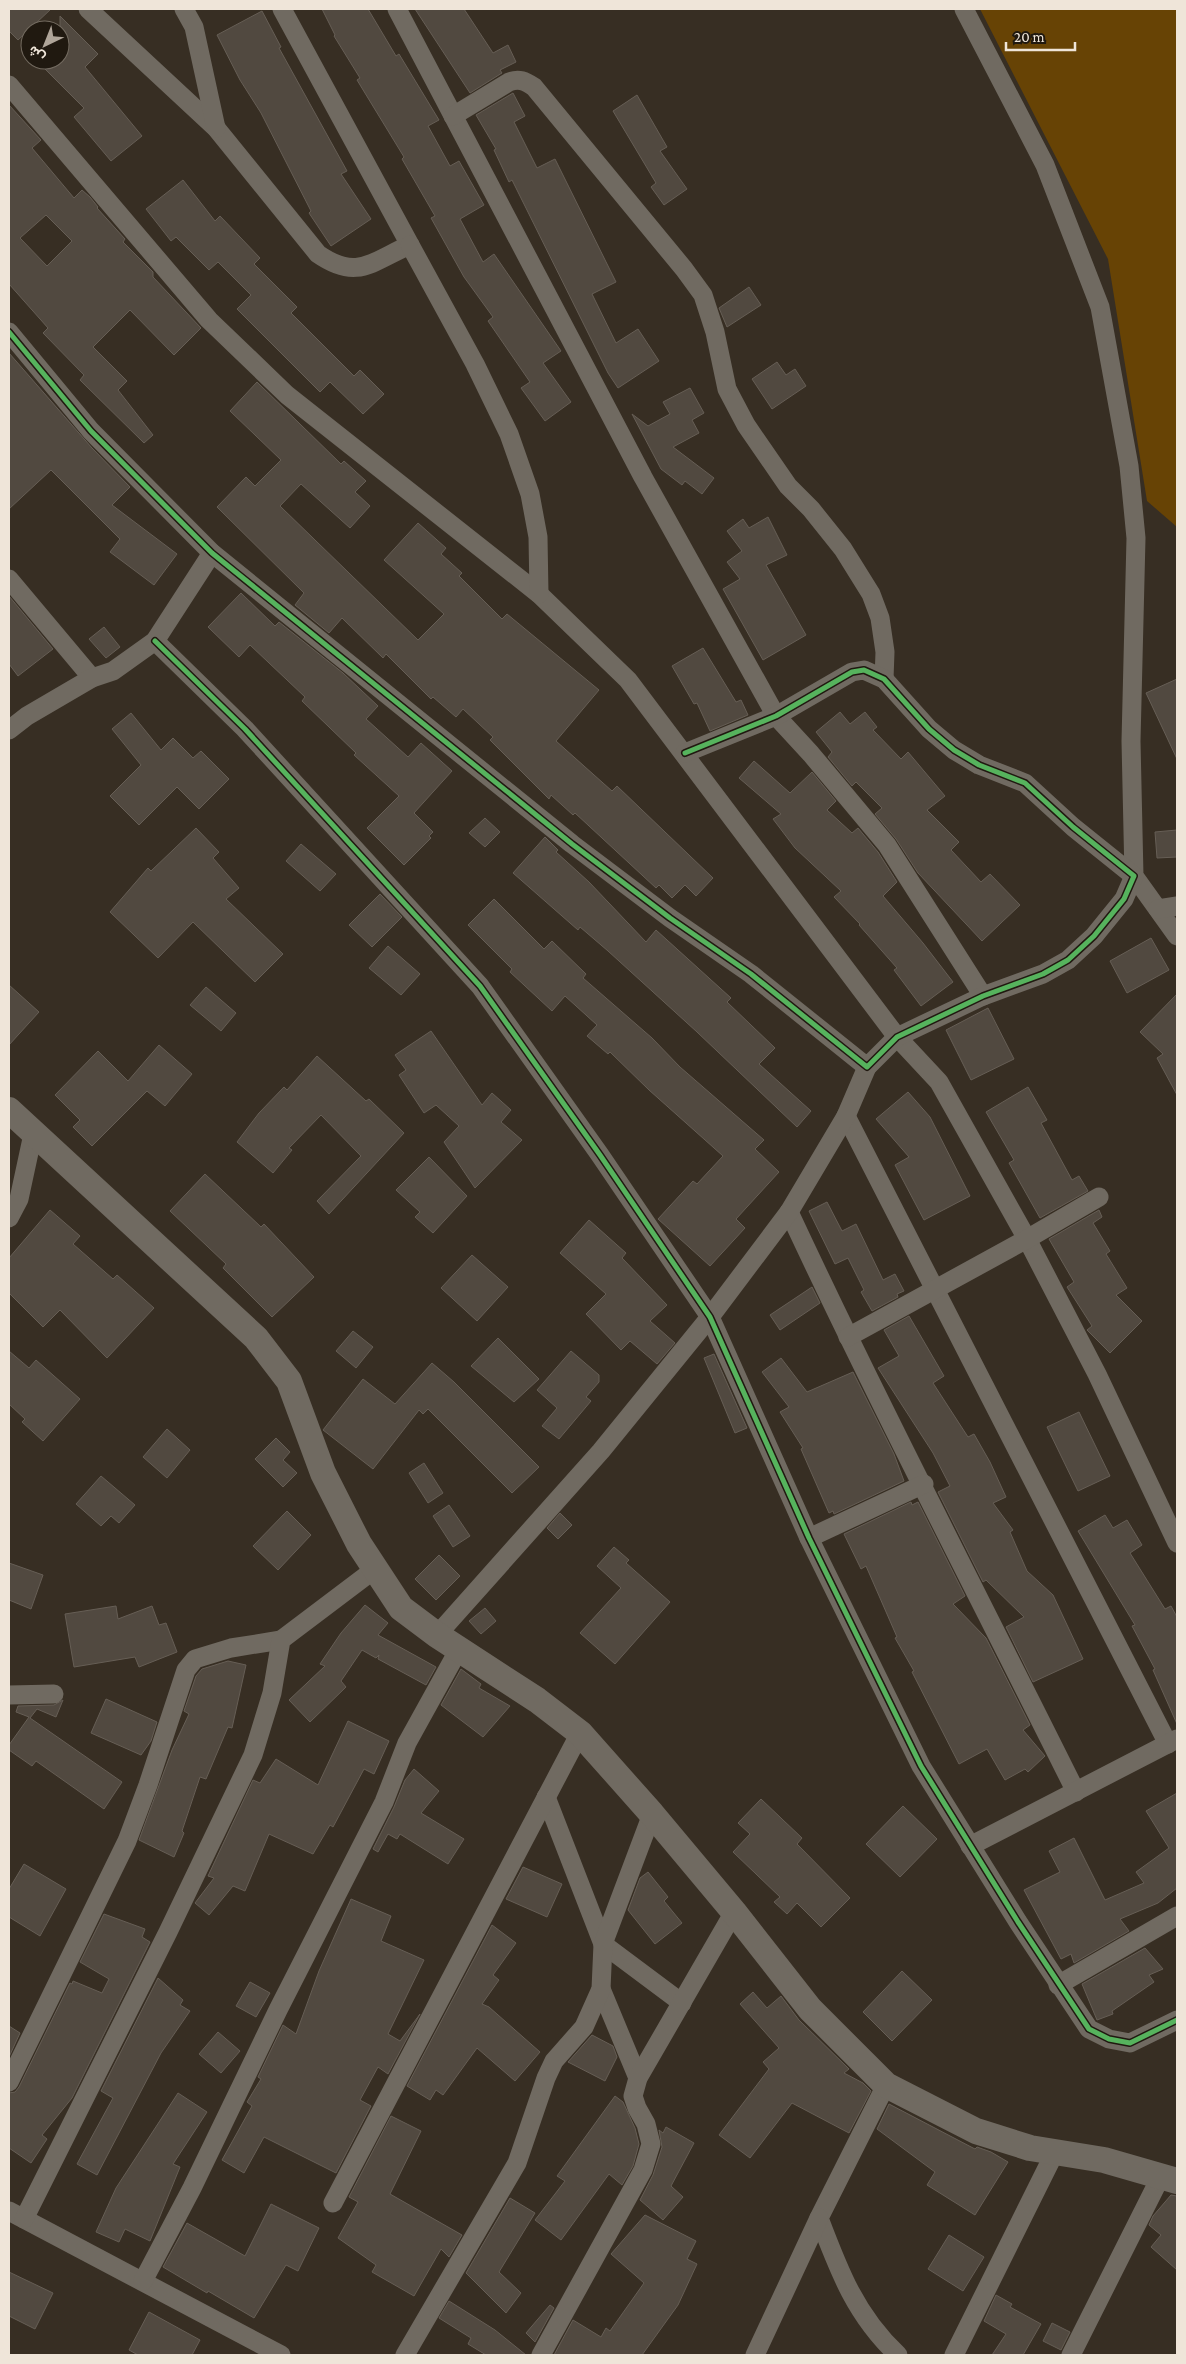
<svg xmlns="http://www.w3.org/2000/svg" width="1186" height="2364" font-family="'Crimson Pro',Vazirmatn,serif">
  <style>
    .green { fill: #674305 }
    .building { fill: #514940; stroke: #665e55; fill-rule: evenodd }
    .lines { fill: none; stroke-linecap: round; stroke-linejoin: round }
    .street { stroke: #706a61; stroke-width: 19 }
    .secondary { stroke: #706a61; stroke-width: 26 }
    .cycleway-casing { stroke: #201910; stroke-width: 8 }
    .cycleway { stroke: #56b35d; stroke-width: 5 }
  </style>
  <rect width="100%" height="100%" fill="#372e23"/>
  <path class="green" d="M980 9H1177V527L1147 501 1108 259Z"/>
  <g class="building">
    <path d="M9 9H51L18 40 9 31Z"/>
    <path d="M322 9H368L396 56 399 54 439 120 428 126 450 166 459 161 484 205 460 219 483 262 494 254 561 351 543 363 571 402 545 421 521 388 530 382 488 321 493 317 464 277 431 218 435 216 402 159 404 157 357 80 360 78 334 36 335 35Z"/>
    <path d="M415 9H464L493 53 508 45 516 62 500 70 502 73 470 93Z"/>
    <path d="M262 11 281 47 279 48 347 171 341 174 371 219 331 246 309 213 311 211 261 113 240 80 217 35Z"/>
    <path d="M60 16 98 54 85 67 142 136 111 161 74 117 84 108 36 60H60Z"/>
    <path d="M513 93 525 116 514 122 537 168 555 159 616 282 592 294 616 343 638 329 659 361 618 388 608 373 512 180 509 182 494 150 496 149 476 115Z"/>
    <path d="M637 95 667 147 660 151 687 189 664 205 651 187 656 183 613 111Z"/>
    <path d="M9 105 41 140 32 148 74 198 82 190 90 197 98 207 97 208 125 239 123 242 153 272V277L201 328 174 355 130 310 93 347 127 381 118 390 153 435 144 443 80 380 84 375 43 333 48 328 9 284ZM46 215 72 241 47 266 20 238Z"/>
    <path d="M183 180 215 221 220 216 260 258 254 264 297 307 291 313 354 376 360 370 384 394 363 414 330 382 320 392 237 309 251 295 218 262 209 270 176 237 171 241 146 209Z"/>
    <path d="M749 287 761 305 727 327 719 308Z"/>
    <path d="M9 353 92 448 130 487 112 505 177 554 154 585 110 552 120 539 51 470 9 509Z"/>
    <path d="M777 362 786 375 795 369 806 386 772 409 752 379Z"/>
    <path d="M257 382 341 464 344 461 366 481 355 492 370 506 350 528 301 484 280 506 418 640 444 614 384 560 418 523 446 548 441 554 462 573 459 576 502 619 507 614 599 690 556 741 612 791 617 786 713 878 696 896 685 885 672 898 659 885 656 888 575 813 573 815 551 795 549 799 490 740 493 737 463 709 456 717 433 697 431 699 386 654 383 658 342 618 329 633 295 605 304 593 217 507 246 477 255 486 281 460 230 411Z"/>
    <path d="M690 388 704 413 692 420 699 433 673 447 714 478 702 494 685 481 682 485 661 469 632 414 648 426 670 414 663 402Z"/>
    <path d="M768 517 787 555 766 565 806 635 763 660 723 589 740 579 727 562 742 551 727 531 743 519 749 528Z"/>
    <path d="M241 593 275 626 279 622 343 673 378 706 366 719 408 757 421 743 452 771 414 813 433 832 429 836 431 838 404 865 367 828 399 796 354 755 356 753 302 701 305 697 250 645 239 657 208 627Z"/>
    <path d="M9 596 53 649 18 676 9 664Z"/>
    <path d="M104 627 120 647 106 658 89 639Z"/>
    <path d="M703 648 736 702 741 700 748 715 710 731 697 703 694 704 672 666Z"/>
    <path d="M1177 679V759L1146 693Z"/>
    <path d="M840 712 850 724 865 712 877 727 873 730 901 759 908 752 945 796 927 810 959 842 951 850 981 882 990 874 1020 905 982 941 918 873 896 839 875 814 882 808 856 782 852 786 828 757 832 752 816 732Z"/>
    <path d="M131 713 161 750 173 738 193 758 201 751 229 779 199 809 177 787 139 825 110 796 141 765 112 729Z"/>
    <path d="M754 761 790 793 812 772 836 801 827 810 852 833 858 828 878 852 897 882 883 896 923 943 953 982 921 1006 894 970 897 968 859 925 860 924 834 897 841 891 795 848 773 819 781 814 739 778Z"/>
    <path d="M485 818 500 832 485 847 469 833Z"/>
    <path d="M196 828 219 852 213 858 239 888 226 899 283 954 255 982 193 922 158 958 110 912 148 868 151 871Z"/>
    <path d="M1177 830V857L1157 858 1155 832Z"/>
    <path d="M545 837 558 850 556 852 589 882 646 942 656 930 731 998 727 1002 775 1048 759 1064 811 1111 797 1127 697 1032 608 951 580 927 578 930 513 873Z"/>
    <path d="M301 844 336 874 320 891 286 861Z"/>
    <path d="M380 894 402 917 372 947 349 925Z"/>
    <path d="M494 899 544 949 552 941 586 974 583 978 652 1038 680 1067 764 1140 755 1149 779 1172 736 1219 745 1228 710 1266 658 1219 693 1181 697 1184 723 1156 649 1090 610 1052 608 1054 587 1036 597 1025 565 996 552 1011 510 972 512 969 468 925Z"/>
    <path d="M1151 938 1169 970 1127 993 1110 961Z"/>
    <path d="M388 946 420 974 401 995 369 968Z"/>
    <path d="M9 985 39 1012 9 1045Z"/>
    <path d="M206 987 236 1013 221 1031 190 1005Z"/>
    <path d="M1177 994V1095L1157 1058 1163 1054 1140 1032Z"/>
    <path d="M988 1008 1014 1059 971 1080 946 1030Z"/>
    <path d="M431 1031 482 1105 492 1093 511 1110 501 1122 522 1140 475 1188 444 1142 459 1126 436 1105 424 1113 399 1075 406 1070 395 1055Z"/>
    <path d="M159 1045 192 1074 165 1106 147 1091 92 1146 73 1127 80 1120 55 1095 98 1051 128 1081Z"/>
    <path d="M317 1056 366 1101 369 1099 404 1133 329 1214 317 1201 361 1156 321 1115 289 1148 292 1150 273 1173 237 1142 259 1113 284 1087 287 1090Z"/>
    <path d="M1028 1087 1047 1120 1041 1123 1072 1180 1079 1176 1088 1191 1040 1218 1009 1163 1014 1160 986 1112Z"/>
    <path d="M908 1092 930 1117 970 1196 924 1220 895 1165 909 1157 876 1119Z"/>
    <path d="M429 1157 467 1196 433 1233 415 1217 420 1212 396 1190Z"/>
    <path d="M205 1174 261 1227 264 1224 314 1277 272 1317 223 1268 226 1264 170 1211Z"/>
    <path d="M827 1202 842 1231 856 1224 883 1280 895 1274 904 1291 897 1294 898 1297 872 1311 861 1292 864 1290 848 1258 835 1264 809 1211Z"/>
    <path d="M50 1210 80 1236 73 1244 113 1279 117 1275 154 1308 107 1358 60 1310 43 1327 9 1293V1258Z"/>
    <path d="M1099 1210 1102 1217 1093 1223 1110 1251 1106 1254 1127 1288 1116 1295 1142 1321 1110 1353 1087 1330 1092 1326 1067 1287 1074 1282 1049 1239Z"/>
    <path d="M589 1220 626 1253 622 1258 667 1305 650 1321 675 1343 657 1364 630 1341 621 1350 586 1314 606 1294 560 1253Z"/>
    <path d="M472 1255 508 1287 477 1321 441 1288Z"/>
    <path d="M812 1287 820 1303 780 1330 770 1315Z"/>
    <path d="M909 1316 944 1376 933 1383 968 1437 974 1434 990 1462 1006 1497 993 1503 1013 1530 1010 1532 1027 1571 1053 1595 1083 1659 1033 1682 1006 1627 1024 1617 986 1580 983 1582 938 1492 950 1486 933 1453 878 1368 899 1356 884 1330Z"/>
    <path d="M353 1331 373 1347 356 1368 336 1351Z"/>
    <path d="M498 1338 539 1379 514 1402 471 1366Z"/>
    <path d="M9 1351 29 1368 36 1360 80 1399 43 1441 22 1422 25 1419 9 1404Z"/>
    <path d="M571 1351 599 1375V1382L586 1397 591 1401 559 1439 542 1426 557 1408 537 1390Z"/>
    <path d="M714 1354 747 1428 735 1433 704 1358Z"/>
    <path d="M781 1358 807 1392 853 1372 894 1454 904 1481 834 1514 833 1511 829 1513 801 1449 803 1448 780 1412 789 1407 762 1372Z"/>
    <path d="M432 1363 454 1382 539 1467 512 1493 428 1409 423 1414 419 1410 373 1469 323 1430 363 1379 395 1404Z"/>
    <path d="M1079 1412 1110 1476 1078 1491 1047 1427Z"/>
    <path d="M167 1429 190 1450 167 1478 143 1457Z"/>
    <path d="M276 1438 290 1452 283 1460 297 1473 283 1487 255 1459Z"/>
    <path d="M424 1463 443 1493 428 1503 409 1473Z"/>
    <path d="M101 1476 135 1505 119 1523 111 1516 101 1526 76 1504Z"/>
    <path d="M911 1502 912 1505 918 1502 965 1596 953 1604 986 1638 1030 1725 1023 1730 1045 1756 1028 1772 1025 1769 1005 1780 987 1749 959 1764 912 1672 914 1671 895 1638 897 1637 866 1566 861 1569 844 1534Z"/>
    <path d="M449 1505 470 1536 453 1547 433 1516Z"/>
    <path d="M287 1511 311 1535 278 1570 253 1546Z"/>
    <path d="M560 1513 572 1525 558 1539 547 1528Z"/>
    <path d="M1105 1515 1113 1528 1127 1520 1142 1545 1130 1553 1165 1609 1171 1606 1177 1617V1724L1153 1670 1155 1669 1132 1626 1135 1625 1078 1531Z"/>
    <path d="M614 1547 629 1560 626 1563 670 1602 615 1664 580 1633 621 1588 597 1566Z"/>
    <path d="M439 1555 460 1576 436 1600 415 1579Z"/>
    <path d="M9 1563 43 1575 31 1609 9 1600Z"/>
    <path d="M365 1605 388 1623 378 1635 436 1667 426 1685 378 1659 379 1655 376 1658 362 1650 341 1681 346 1687 310 1722 289 1700 325 1666 320 1664 341 1633Z"/>
    <path d="M116 1606 118 1619 152 1606 159 1625 166 1623 177 1652 139 1667 135 1657 74 1667 65 1614Z"/>
    <path d="M485 1608 496 1621 481 1634 469 1621Z"/>
    <path d="M228 1661 246 1665 232 1728 228 1727 206 1779 200 1777 182 1831 184 1833 174 1857 139 1840 172 1750 189 1714 184 1711 196 1676 202 1669Z"/>
    <path d="M461 1669 481 1684 479 1688 510 1706 483 1737 441 1705Z"/>
    <path d="M106 1699 157 1722 151 1741 141 1755 91 1733Z"/>
    <path d="M63 1700 56 1717 37 1709 30 1718 122 1782 104 1809 36 1761 32 1766 9 1750V1745L29 1717 16 1712 18 1706 54 1705Z"/>
    <path d="M348 1721 389 1741 374 1774 364 1769 333 1827 330 1825 313 1854 269 1834 245 1891 233 1886 209 1915 195 1903 214 1878 208 1876 253 1780 260 1783 276 1759 318 1785Z"/>
    <path d="M414 1769 439 1791 421 1813 464 1839 448 1864 400 1834 397 1839 388 1834 378 1852 373 1849 394 1807 405 1780Z"/>
    <path d="M1177 1793V1888L1158 1903 1120 1919 1129 1931 1074 1963 1071 1954 1061 1959 1024 1890 1060 1872 1049 1851 1074 1838 1105 1900 1144 1883 1136 1872 1169 1848 1146 1811Z"/>
    <path d="M761 1799 802 1838 797 1844 850 1898 821 1927 797 1903 787 1914 774 1902 780 1897 733 1852 750 1834 738 1823Z"/>
    <path d="M903 1806 937 1839 900 1877 866 1844Z"/>
    <path d="M24 1864 66 1889 40 1936 9 1917V1889Z"/>
    <path d="M523 1867 562 1884 547 1917 506 1899Z"/>
    <path d="M648 1872 668 1897 664 1901 682 1923 655 1944 628 1910 640 1878Z"/>
    <path d="M351 1899 391 1916 381 1941 424 1960 388 2034 400 2041 420 2014 388 2074 378 2067 360 2100 371 2106 336 2173 264 2137 244 2173 222 2160 252 2106 247 2102 261 2079 258 2077 283 2025 296 2034 319 1971Z"/>
    <path d="M104 1914 145 1929 142 1937 150 1942 72 2098 42 2135 47 2139 31 2163 9 2148V2093L15 2092 19 2087 70 1983 72 1984 73 1981 102 1993 109 1979 80 1962Z"/>
    <path d="M492 1925 516 1943 493 1975 499 1980 482 2004 489 2007 540 2052 515 2081 477 2048 443 2095 436 2090 430 2100 407 2086Z"/>
    <path d="M1145 1948 1163 1969 1149 1975 1154 1982 1112 2011 1113 2014 1097 2020 1082 1984Z"/>
    <path d="M902 1971 932 2000 892 2041 863 2012Z"/>
    <path d="M158 1978 183 2000 180 2005 190 2011 161 2053 97 2175 77 2164 113 2098 101 2091Z"/>
    <path d="M250 1982 270 1993 256 2017 236 2006Z"/>
    <path d="M753 1992 767 2008 781 1996 799 2020 849 2069 844 2073 863 2083 871 2091 849 2133 792 2103 750 2158 719 2135 769 2069 763 2062 779 2048 740 2004Z"/>
    <path d="M9 2026 20 2033 9 2057Z"/>
    <path d="M218 2032 240 2051 221 2073 199 2054Z"/>
    <path d="M592 2035 613 2046 617 2057 605 2081 568 2062Z"/>
    <path d="M178 2093 207 2112 173 2164 180 2167 150 2241 125 2229 119 2242 96 2232 116 2188Z"/>
    <path d="M615 2096 623 2102 635 2128 639 2144 633 2166 622 2185 609 2174 561 2240 535 2220 565 2181 557 2176Z"/>
    <path d="M889 2104 975 2149 977 2147 991 2152 1008 2162 975 2215 927 2185 935 2172 877 2129Z"/>
    <path d="M391 2116 421 2131 390 2194 462 2235 449 2257 441 2249 414 2296 372 2272 376 2265 338 2238 358 2202 349 2197Z"/>
    <path d="M666 2127 694 2143 671 2186 683 2197 663 2220 640 2200 653 2175 662 2147 659 2130 663 2133Z"/>
    <path d="M1171 2195 1177 2196V2270L1151 2247 1161 2235 1149 2225 1153 2216Z"/>
    <path d="M510 2198 535 2213 499 2272 521 2293 506 2313 466 2273Z"/>
    <path d="M271 2204 319 2228 298 2271 286 2265 254 2318 208 2291 207 2293 163 2267 187 2223 245 2256Z"/>
    <path d="M645 2215 696 2241 687 2259 697 2264 678 2305 642 2355H554L573 2320 601 2337 606 2328 610 2331 644 2283 611 2254Z"/>
    <path d="M949 2235 984 2257 963 2291 928 2269Z"/>
    <path d="M9 2272 53 2293 35 2329 9 2316Z"/>
    <path d="M996 2295 1012 2304 1010 2307 1041 2324 1023 2355H992L1006 2334 984 2321Z"/>
    <path d="M449 2301 495 2330 526 2355H486L468 2344 471 2338 439 2318Z"/>
    <path d="M550 2305 554 2308 535 2342 526 2333Z"/>
    <path d="M149 2312 200 2340 192 2355H138L129 2350Z"/>
    <path d="M1052 2323 1070 2332 1061 2350 1043 2341Z"/>
  </g>
  <g class="lines">
    <g class="street">
      <path d="M88 9 216 128 318 254C357 281 371 262 410 245L282 9"/>
      <path d="M184 9 194 27 216 128"/>
      <path d="M397 9 643 477 776 716 811 754 887 845 983 996"/>
      <path d="M964 9 1045 165 1100 307 1129 466 1136 538 1131 741 1134 876 1177 936"/>
      <path d="M9 85 209 320 287 395 539 594 628 680 897 1037 939 1082 1027 1239 1097 1374 1177 1543"/>
      <path d="M453 116 509 82C519 78 525 81 534 87L684 269 703 295 715 332 727 389 746 425 788 486 811 509 843 549 871 594 880 618 885 652 884 679"/>
      <path d="M410 245 475 364 509 434 530 494 538 537 539 594"/>
      <path d="M9 332 91 431 212 553 572 844 670 918 751 974 867 1067 897 1037 983 996 1043 974 1068 960 1094 936 1124 899 1134 876 1073 827 1025 783 979 765 954 750 929 729 884 679 864 670 852 672 776 716 685 753"/>
      <path d="M9 579 92 678"/>
      <path d="M155 641 245 729 480 986 600 1155 710 1317 809 1538 921 1766 1018 1922 1089 2029 1109 2039 1130 2043 1177 2020"/>
      <path d="M9 730 27 716 92 678 113 671 155 641 212 553"/>
      <path d="M1158 909 1177 906"/>
      <path d="M846 1116 1168 1744"/>
      <path d="M789 1212C880 1407 980 1599 1076 1792"/>
      <path d="M9 1218 19 1199 33 1134"/>
      <path d="M848 1337 1027 1239 1099 1197"/>
      <path d="M809 1538 924 1484"/>
      <path d="M437 1635 601 1451 710 1317 789 1212 846 1116 867 1067"/>
      <path d="M9 1695 54 1694"/>
      <path d="M546 1797 603 1944 682 2003"/>
      <path d="M970 1846 1177 1739"/>
      <path d="M1058 1985 1177 1916"/>
      <path d="M601 1989 638 2078"/>
      <path d="M9 2082 127 1841 148 1785 186 1670 195 1659 231 1648 281 1640"/>
      <path d="M886 2085 819 2218C839 2271 856 2316 898 2355"/>
      <path d="M333 2203 580 1733"/>
      <path d="M9 2211 281 2355"/>
      <path d="M24 2219 168 1932 253 1755 272 1693 281 1640 375 1569"/>
      <path d="M143 2281 192 2188 278 2010 384 1802 407 1743 459 1649"/>
      <path d="M405 2355 517 2163 546 2078 554 2061 584 2027 601 1989 603 1944 652 1814"/>
      <path d="M541 2355 643 2170 651 2144 646 2124 637 2108 633 2096 638 2078 734 1912"/>
      <path d="M755 2355 819 2218"/>
      <path d="M954 2355 1055 2152"/>
      <path d="M1071 2355 1161 2176"/>
    </g>
    <path class="secondary" d="M9 1110 256 1338 289 1381 323 1473 359 1544 401 1608 437 1635 537 1700 580 1733 652 1814 734 1912 810 2009 886 2085 976 2131 1030 2148 1104 2160 1177 2181"/>
    <defs>
      <g id="cycleway">
        <path d="M9 332 91 431 212 553 572 844 670 918 751 974 867 1067 897 1037 983 996 1043 974 1068 960 1094 936 1124 899 1134 876 1073 827 1025 783 979 765 954 750 929 729 884 679 864 670 852 672 776 716 685 753"/>
        <path d="M155 641 245 729 480 986 600 1155 710 1317 809 1538 921 1766 1018 1922 1089 2029 1109 2039 1130 2043 1177 2020"/>
      </g>
    </defs>
    <use href="#cycleway" class="cycleway-casing"/>
    <use href="#cycleway" class="cycleway"/>
  </g>
  <rect width="1186" height="2364" fill="none" stroke="#efe5d9" stroke-width="20"/>
  <g transform="translate(45 45) rotate(223)"><circle r="24" fill="#201910" stroke="#736b60"/>
  <path d="M0-4L9 19L0 12L-9 19Z" fill="#afa599"/>
  <text y="-8" font-size="14" font-weight="bold" text-anchor="middle" fill="#efe5d9">ش</text>
  </g>
  <path d="M1006 42v8h69v-8" fill="none" stroke="#efe5d9" stroke-width="2.5"/>
  <text x="1014" y="42" font-size="15" fill="#efe5d9" stroke="#201910" stroke-width="4" paint-order="stroke">20 m</text>
</svg>
